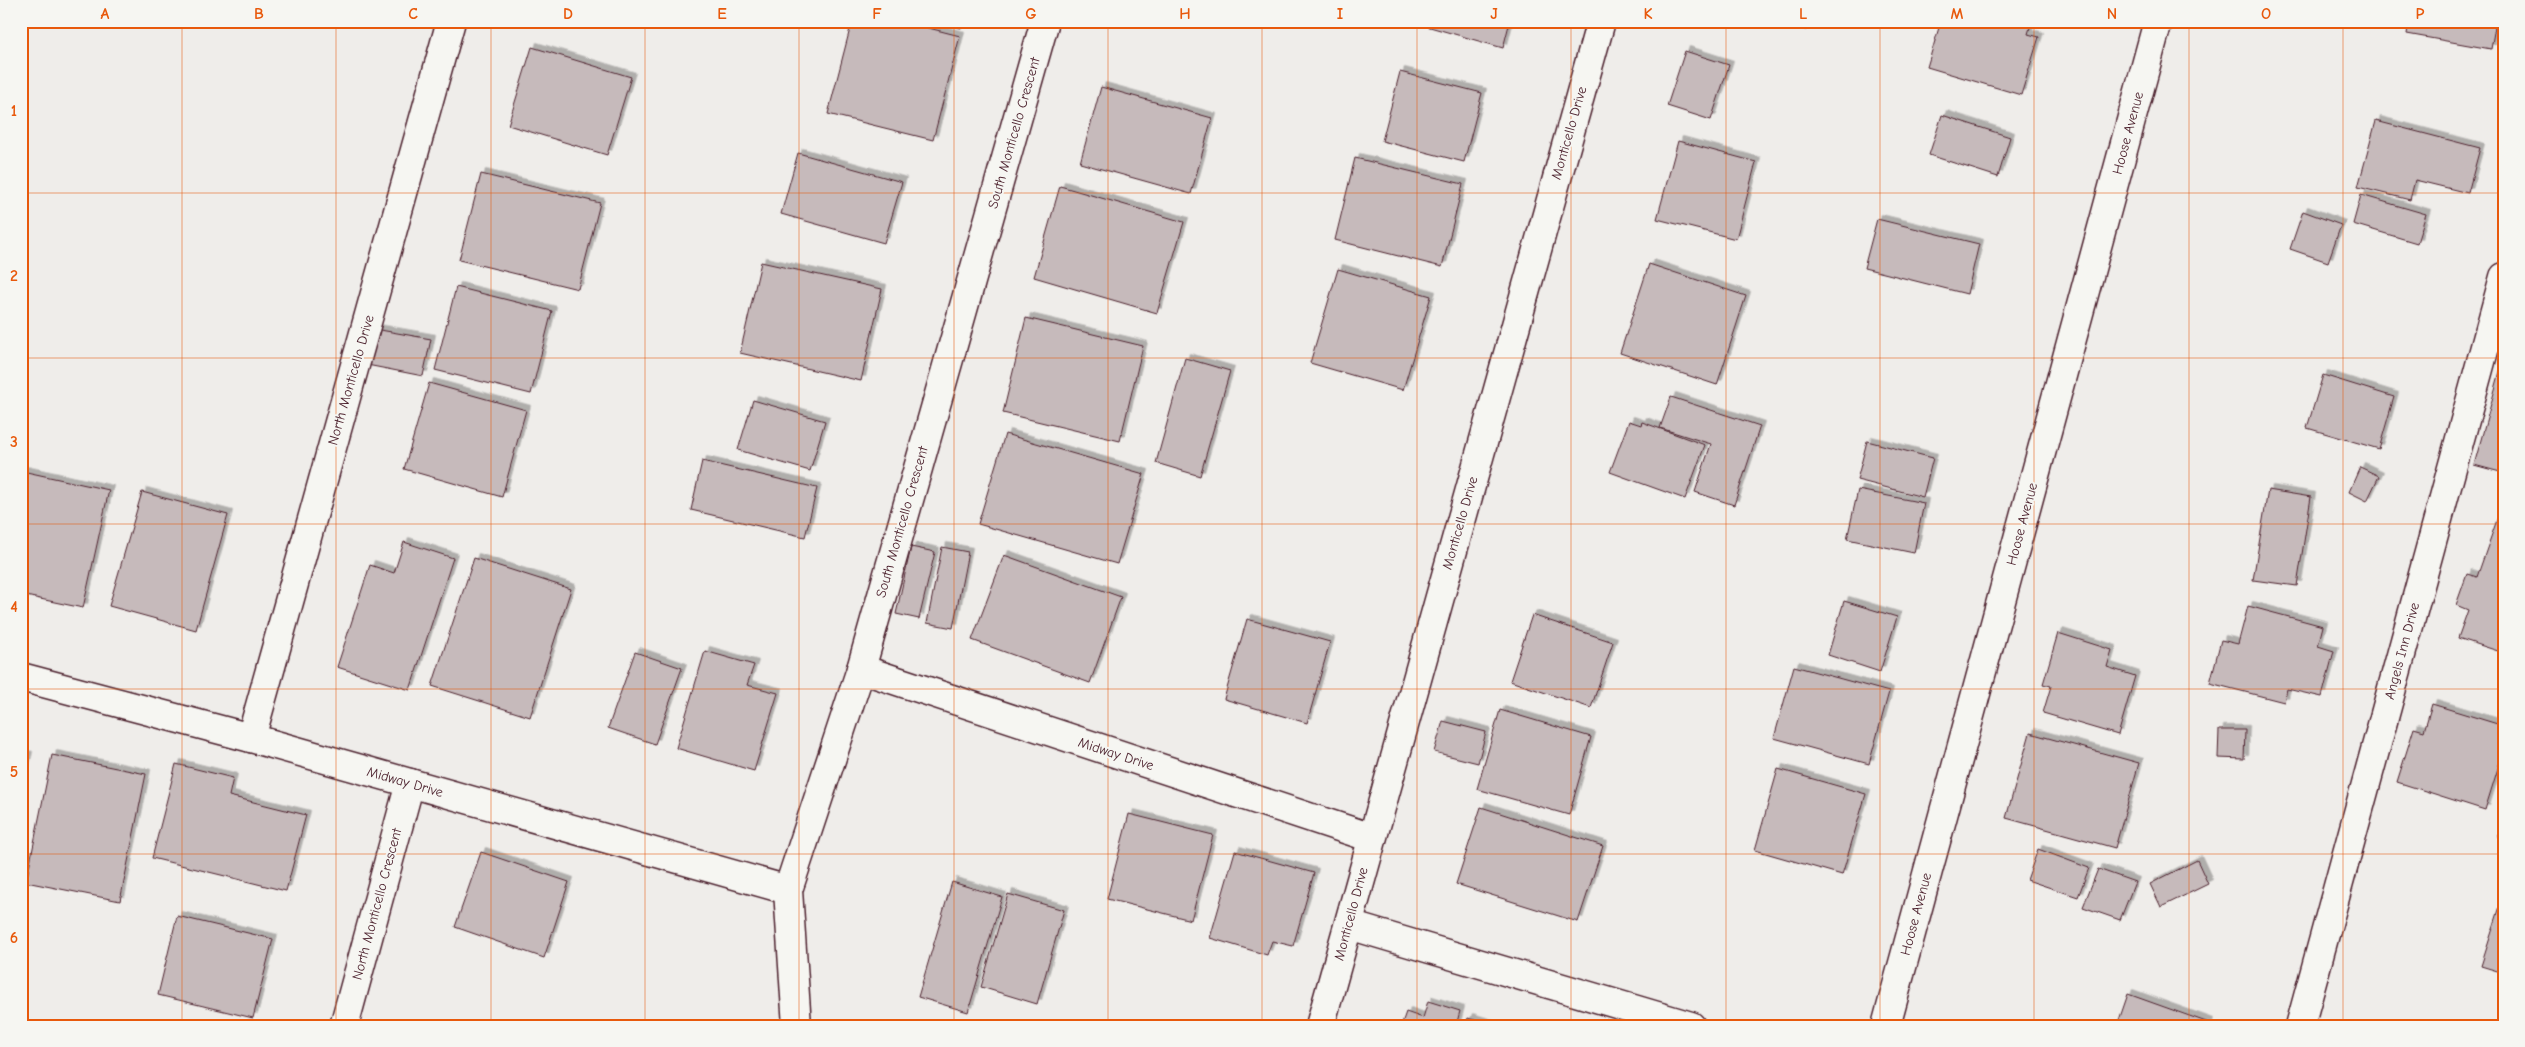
<svg xmlns="http://www.w3.org/2000/svg" width="2525" height="1047" font-family="'Comic Neue',sans-serif">
  <style>
    .building { fill: #c6babb; stroke: #4a1f2b; filter: url(#shadow) }
    .lines { fill: none; stroke-linecap: round; stroke-linejoin: round }
    .minor-casing { stroke: #4a1f2b; stroke-width: 31 }
    .minor { stroke: #f6f6f2; stroke-width: 28 }
    .grid { fill: none; stroke: #e8590c; stroke-width: 1; stroke-opacity: 0.55 }
    .labels { text-anchor: middle; dominant-baseline: central; stroke-width: 4; stroke-linejoin: round; paint-order: stroke }
    .street-label { font-size: 14px; fill: #4a1f2b; stroke: #f6f6f2 }
    .neatline { fill: none; stroke: #e8590c; stroke-width: 2 }
    .grid-label { font-size: 16px; text-anchor: middle; font-weight: bold; fill: #e8590c }
  </style>
  <defs>
    <filter id="shadow"><feDropShadow dx="4.5" dy="-4.5" stdDeviation="0" flood-color="#0004"/></filter>
  </defs>
  <rect width="100%" height="100%" fill="#efedea"/>
  <filter id="ink" filterUnits="userSpaceOnUse"><feTurbulence type="fractalNoise" baseFrequency=".02" numOctaves="2"/><feDisplacementMap in="SourceGraphic" scale="10" xChannelSelector="R" yChannelSelector="G"/><feConvolveMatrix kernelMatrix="1 2 1 2 8 2 1 2 1" color-interpolation-filters="sRGB"/></filter>
  <g filter="url(#ink)">
    <g class="building">
      <path d="M852 21H901L960 36 933 140 828 114Z"/>
      <path d="M934 21H963L961 28Z"/>
      <path d="M1409 21H1510L1503 48Z"/>
      <path d="M1774 21H1808L1806 30Z"/>
      <path d="M1941 21H2032L2028 34 2039 37 2021 95 1927 67Z"/>
      <path d="M2409 21H2496L2491 49 2407 34Z"/>
      <path d="M532 47 631 77 607 155 508 125Z"/>
      <path d="M1685 51 1729 65 1711 120 1667 106Z"/>
      <path d="M1400 72 1482 93 1464 162 1382 141Z"/>
      <path d="M1101 87 1212 118 1191 194 1080 163Z"/>
      <path d="M1942 115 2010 137 1998 177 1929 155Z"/>
      <path d="M2376 121 2480 148 2468 193 2415 180 2410 200 2358 187Z"/>
      <path d="M1678 141 1756 162 1736 239 1657 219Z"/>
      <path d="M798 153 902 182 884 243 781 214Z"/>
      <path d="M1355 158 1463 184 1442 267 1335 240Z"/>
      <path d="M481 174 600 203 578 289 459 260Z"/>
      <path d="M1060 186 1184 222 1157 313 1034 277Z"/>
      <path d="M2361 195 2426 214 2417 243 2353 224Z"/>
      <path d="M2303 211 2341 225 2328 262 2290 249Z"/>
      <path d="M1877 219 1979 244 1967 294 1864 268Z"/>
      <path d="M761 262 882 289 861 381 740 353Z"/>
      <path d="M1649 264 1746 296 1717 385 1620 353Z"/>
      <path d="M1338 269 1431 296 1403 390 1310 363Z"/>
      <path d="M456 287 552 311 531 394 435 370Z"/>
      <path d="M1026 318 1143 346 1120 441 1003 413Z"/>
      <path d="M369 328 431 339 423 376 362 364Z"/>
      <path d="M2504 357V473L2474 465Z"/>
      <path d="M1185 358 1230 371 1200 476 1156 463Z"/>
      <path d="M2323 375 2394 397 2379 449 2307 428Z"/>
      <path d="M429 383 526 410 502 497 404 469Z"/>
      <path d="M1671 397 1760 426 1734 505 1695 492 1711 444 1660 428Z"/>
      <path d="M753 400 825 421 810 471 738 450Z"/>
      <path d="M1629 421 1641 425 1642 422 1705 445 1685 499 1610 472Z"/>
      <path d="M1005 434 1144 474 1117 564 978 524Z"/>
      <path d="M1867 441 1933 458 1923 497 1857 480Z"/>
      <path d="M702 461 817 488 805 537 691 510Z"/>
      <path d="M2360 467 2379 476 2367 501 2349 492Z"/>
      <path d="M22 471 109 490 83 608 21 595Z"/>
      <path d="M1858 490 1924 503 1914 553 1847 539Z"/>
      <path d="M2268 490 2311 497 2297 586 2253 580Z"/>
      <path d="M142 492 228 515 196 630 109 606Z"/>
      <path d="M2499 514 2504 516V645L2501 652 2458 638 2468 610 2456 605 2467 574 2477 577Z"/>
      <path d="M404 542 453 558 410 690 337 667 370 565 394 573Z"/>
      <path d="M911 547 935 552 919 619 896 614Z"/>
      <path d="M942 547 968 552 953 628 927 623Z"/>
      <path d="M1004 555 1121 597 1090 683 972 640Z"/>
      <path d="M474 558 571 589 530 717 432 686Z"/>
      <path d="M1844 601 1897 617 1880 672 1828 655Z"/>
      <path d="M2248 606 2323 626 2318 646 2334 651 2322 697 2287 689 2284 702 2210 683 2221 640 2238 644Z"/>
      <path d="M1532 615 1613 642 1591 708 1510 681Z"/>
      <path d="M1247 619 1330 642 1307 723 1224 699Z"/>
      <path d="M2058 633 2112 650 2107 667 2135 676 2118 735 2043 713 2051 686 2043 684Z"/>
      <path d="M705 651 754 665 747 685 778 693 754 771 676 748Z"/>
      <path d="M635 652 682 668 655 744 608 728Z"/>
      <path d="M1794 666 1889 692 1869 764 1774 738Z"/>
      <path d="M2432 704 2504 726 2503 752 2485 810 2397 782 2414 728 2424 731Z"/>
      <path d="M1500 710 1591 737 1569 815 1477 789Z"/>
      <path d="M1443 721 1486 732 1478 763 1434 752Z"/>
      <path d="M2219 730H2245L2244 759 2218 758Z"/>
      <path d="M2030 733 2139 763 2115 848 2006 818Z"/>
      <path d="M21 755 28 756 21 786Z"/>
      <path d="M52 755 146 774 120 901 26 882Z"/>
      <path d="M176 764 233 778 229 796 306 815 286 891 152 858Z"/>
      <path d="M1778 769 1866 794 1842 875 1755 850Z"/>
      <path d="M1481 807 1603 846 1578 922 1456 884Z"/>
      <path d="M1129 814 1213 835 1191 920 1107 899Z"/>
      <path d="M2504 814V837L2498 836Z"/>
      <path d="M2038 849 2089 868 2078 897 2027 880Z"/>
      <path d="M1235 851 1314 873 1293 946 1272 941 1267 955 1210 938Z"/>
      <path d="M481 852 569 882 544 958 455 927Z"/>
      <path d="M2197 860 2208 884 2161 907 2150 884Z"/>
      <path d="M2098 869 2135 882 2120 920 2083 907Z"/>
      <path d="M952 882 1002 897 968 1012 918 997Z"/>
      <path d="M1008 894 1064 910 1037 1004 981 987Z"/>
      <path d="M2502 900H2504V973L2481 966Z"/>
      <path d="M177 916 273 939 253 1018 158 995Z"/>
      <path d="M2128 994 2209 1023 2208 1026H2117Z"/>
      <path d="M1428 1001 1460 1011 1456 1026H1401L1406 1012 1423 1018Z"/>
      <path d="M1468 1018 1494 1026H1465Z"/>
    </g>
    <g class="lines">
      <defs>
        <g id="minor">
          <path d="M861 669 1372 838"/>
          <path d="M21 677 251 738 788 890"/>
          <path d="M251 738 451 21"/>
          <path d="M1349 925 1691 1026"/>
          <path d="M344 1026 410 783"/>
          <path d="M797 1026 788 890 861 669 1045 21"/>
          <path d="M1320 1026 1601 21"/>
          <path d="M1886 1026 2158 21"/>
          <path d="M2300 1026 2504 277"/>
        </g>
      </defs>
      <use href="#minor" class="minor-casing"/>
      <use href="#minor" class="minor"/>
    </g>
  </g>
  <path class="grid" d="M182 21V1026M336 21V1026M491 21V1026M645 21V1026M799 21V1026M954 21V1026M1108 21V1026M1262 21V1026M1417 21V1026M1571 21V1026M1726 21V1026M1880 21V1026M2034 21V1026M2189 21V1026M2343 21V1026M21 193H2504M21 358H2504M21 524H2504M21 689H2504M21 854H2504"/>
  <g class="labels">
    <g class="street-label">
      <text transform="translate(1014 133) rotate(-74)">South Monticello Crescent</text>
      <text transform="translate(1569 133) rotate(-74)">Monticello Drive</text>
      <text transform="translate(2128 133) rotate(-75)">Hoose Avenue</text>
      <text transform="translate(351 380) rotate(-74)">North Monticello Drive</text>
      <text transform="translate(902 522) rotate(-74)">South Monticello Crescent</text>
      <text transform="translate(1460 523) rotate(-74)">Monticello Drive</text>
      <text transform="translate(2022 524) rotate(-75)">Hoose Avenue</text>
      <text transform="translate(2402 651) rotate(-75)">Angels Inn Drive</text>
      <text transform="translate(1116 754) rotate(18)">Midway Drive</text>
      <text transform="translate(405 782) rotate(16)">Midway Drive</text>
      <text transform="translate(377 904) rotate(-75)">North Monticello Crescent</text>
      <text transform="translate(1351 914) rotate(-75)">Monticello Drive</text>
      <text transform="translate(1916 914) rotate(-75)">Hoose Avenue</text>
    </g>
  </g>
  <rect width="2525" height="1047" fill="none" stroke="#f6f6f2" stroke-width="55"/>
  <rect x="28" y="28" width="2470" height="992" class="neatline"/>
  <g class="grid-label">
    <text x="105" y="19">A</text>
    <text x="259" y="19">B</text>
    <text x="413" y="19">C</text>
    <text x="568" y="19">D</text>
    <text x="722" y="19">E</text>
    <text x="877" y="19">F</text>
    <text x="1031" y="19">G</text>
    <text x="1185" y="19">H</text>
    <text x="1340" y="19">I</text>
    <text x="1494" y="19">J</text>
    <text x="1648" y="19">K</text>
    <text x="1803" y="19">L</text>
    <text x="1957" y="19">M</text>
    <text x="2112" y="19">N</text>
    <text x="2266" y="19">O</text>
    <text x="2420" y="19">P</text>
    <text x="14" y="116">1</text>
    <text x="14" y="281">2</text>
    <text x="14" y="447">3</text>
    <text x="14" y="612">4</text>
    <text x="14" y="777">5</text>
    <text x="14" y="943">6</text>
  </g>
</svg>
